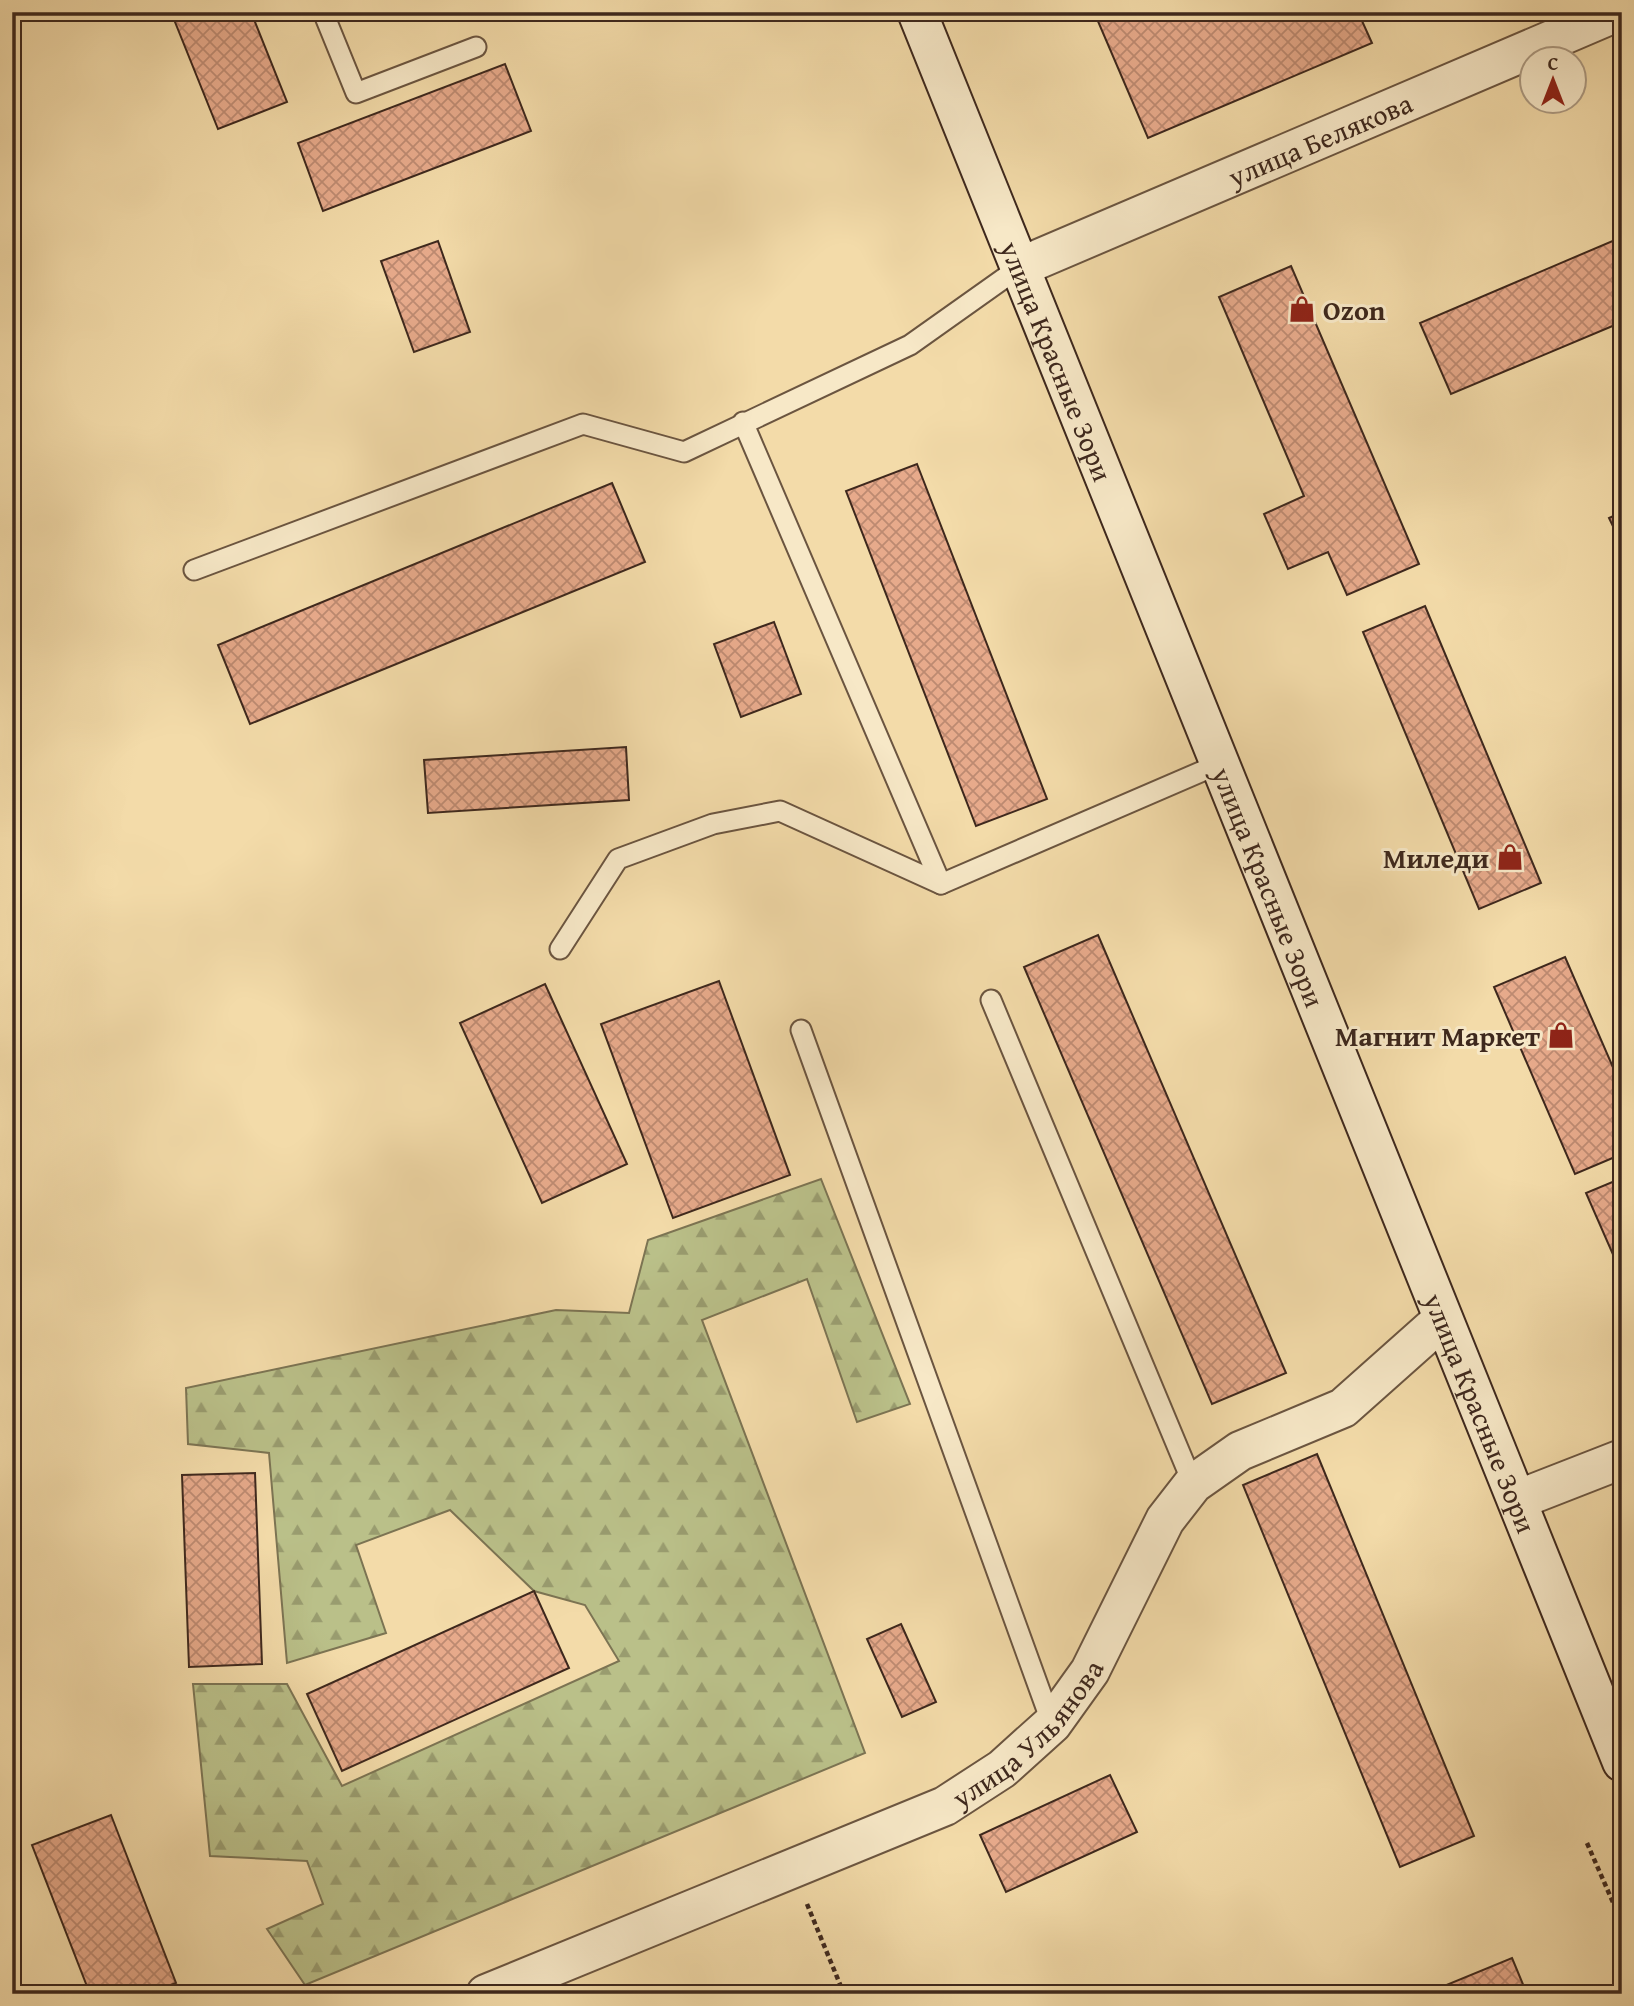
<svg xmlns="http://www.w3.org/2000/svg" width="1634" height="2006" font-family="'Gentium Book Plus',serif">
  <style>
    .forest { fill: url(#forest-firs); stroke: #7c7453; stroke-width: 2 }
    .building { fill: url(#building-cross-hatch); stroke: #3e281d; stroke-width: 2 }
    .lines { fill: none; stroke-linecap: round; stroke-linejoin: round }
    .lane-casing { stroke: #6b5540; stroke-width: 23 }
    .street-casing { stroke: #6b5540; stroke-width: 42 }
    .secondary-casing { stroke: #3e281d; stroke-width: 42 }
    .path { stroke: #3e281d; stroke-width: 4.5; stroke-dasharray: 5 3.5; stroke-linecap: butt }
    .lane { stroke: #f7e8c7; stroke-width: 19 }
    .street { stroke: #f7e8c7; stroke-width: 38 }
    .secondary { stroke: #f7e8c7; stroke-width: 38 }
    .labels { text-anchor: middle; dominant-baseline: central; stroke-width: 6; stroke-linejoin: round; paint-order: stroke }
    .street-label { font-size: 28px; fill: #3e281d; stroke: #f7e8c7 }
    .poi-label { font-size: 28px; font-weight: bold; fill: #3e281d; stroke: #f7e8c7; text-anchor: end }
  </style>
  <defs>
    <pattern id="forest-firs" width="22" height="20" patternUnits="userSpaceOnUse" patternTransform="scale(1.75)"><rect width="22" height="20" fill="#bac089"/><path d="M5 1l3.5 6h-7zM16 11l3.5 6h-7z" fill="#999c6f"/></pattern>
    <pattern id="building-cross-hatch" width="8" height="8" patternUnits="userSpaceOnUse" patternTransform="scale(1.75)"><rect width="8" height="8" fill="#e7aa8b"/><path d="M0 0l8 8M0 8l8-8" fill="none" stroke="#bd8a71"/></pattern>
  </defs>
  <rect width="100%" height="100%" fill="#f3dba9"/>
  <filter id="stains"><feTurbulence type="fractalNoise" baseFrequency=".00286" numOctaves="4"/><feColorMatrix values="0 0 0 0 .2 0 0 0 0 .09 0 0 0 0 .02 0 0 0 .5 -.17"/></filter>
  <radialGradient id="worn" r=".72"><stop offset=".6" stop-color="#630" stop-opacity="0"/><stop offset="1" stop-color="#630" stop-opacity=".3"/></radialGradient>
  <path class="forest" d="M821 1179 910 1404 857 1422 807 1279 702 1320 865 1753 305 1985 267 1929 323 1904 307 1861 210 1856 193 1684H287L342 1786 619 1661 585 1605 534 1591 450 1510 356 1545 386 1633 287 1663 269 1453 188 1444 186 1388 556 1310 629 1313 648 1240Z"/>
  <g class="building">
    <path d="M171 12H251L287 102 218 129Z"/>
    <path d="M1094 12H1183V14L1188 12H1358L1372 43 1148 138Z"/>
    <path d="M505 64 531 131 323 211 298 143Z"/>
    <path d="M1622 237V322L1451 394 1420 323Z"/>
    <path d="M438 241 470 332 414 352 381 261Z"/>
    <path d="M1291 266 1419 564 1347 595 1328 552 1288 569 1264 514 1304 496 1219 297Z"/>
    <path d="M917 464 1047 799 976 826 846 491Z"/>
    <path d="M612 483 645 562 250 724 218 645Z"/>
    <path d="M1622 512V545L1609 518Z"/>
    <path d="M1425 606 1541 883 1479 909 1363 632Z"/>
    <path d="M774 622 801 694 741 717 714 644Z"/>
    <path d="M626 747 629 800 428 813 424 760Z"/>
    <path d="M1098 935 1286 1373 1212 1404 1024 967Z"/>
    <path d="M1565 957 1622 1088V1154L1575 1174 1494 987Z"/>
    <path d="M719 981 790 1175 673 1218 601 1024Z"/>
    <path d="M545 984 627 1164 542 1203 460 1023Z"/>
    <path d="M1622 1178V1275L1586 1193Z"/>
    <path d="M1317 1454 1474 1836 1400 1867 1243 1485Z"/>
    <path d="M255 1473 262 1664 189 1667 182 1475Z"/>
    <path d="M534 1591 569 1668 342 1771 307 1694Z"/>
    <path d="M901 1624 936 1702 902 1717 867 1639Z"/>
    <path d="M1110 1775 1137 1832 1006 1892 980 1835Z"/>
    <path d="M111 1815 176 1983 147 1994H90L32 1845Z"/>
    <path d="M1512 1958 1527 1994H1441L1439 1988Z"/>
  </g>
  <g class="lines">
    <defs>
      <g id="lane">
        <path d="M323 12 356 93 476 47"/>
        <path d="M743 422 941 884 1219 764"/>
        <path d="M194 570 583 424 684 452 910 345 1020 267"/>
        <path d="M560 949 618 859 713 824 780 811 941 884"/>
        <path d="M991 1000 1193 1484"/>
        <path d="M801 1030 1052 1724"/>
      </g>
      <g id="street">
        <path id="s1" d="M1020 267 1617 12"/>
        <path d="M1517 1500 1622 1459"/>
        <path id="s2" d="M486 1994 945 1806 1002 1769 1052 1724 1090 1671 1165 1520 1193 1484 1240 1451 1343 1408 1443 1319"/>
      </g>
      <g id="secondary">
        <path id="s3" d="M917 12 1622 1762"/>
      </g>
    </defs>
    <use href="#lane" class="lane-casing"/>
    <use href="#street" class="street-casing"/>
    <use href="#secondary" class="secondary-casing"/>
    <g class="path">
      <path d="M1587 1843 1622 1923"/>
      <path d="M807 1904 844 1994"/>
    </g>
    <use href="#lane" class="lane"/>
    <use href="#street" class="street"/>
    <use href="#secondary" class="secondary"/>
  </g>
  <defs>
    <symbol id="shop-bare" viewBox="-9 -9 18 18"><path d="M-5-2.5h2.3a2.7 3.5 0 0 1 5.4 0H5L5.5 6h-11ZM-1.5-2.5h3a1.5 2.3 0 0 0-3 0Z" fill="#8f2418" stroke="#f7e8c7" stroke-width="2.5" paint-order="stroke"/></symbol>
  </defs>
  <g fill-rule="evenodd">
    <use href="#shop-bare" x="1283" y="290" width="38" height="38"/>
    <use href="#shop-bare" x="1491" y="838" width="38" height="38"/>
    <use href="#shop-bare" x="1542" y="1016" width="38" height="38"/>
  </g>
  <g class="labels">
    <g class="street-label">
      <text stroke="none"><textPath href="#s1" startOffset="326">улица Белякова</textPath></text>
      <text stroke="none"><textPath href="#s3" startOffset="376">улица Красные Зори</textPath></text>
      <text stroke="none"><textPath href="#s3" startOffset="943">улица Красные Зори</textPath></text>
      <text stroke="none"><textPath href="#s3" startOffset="1510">улица Красные Зори</textPath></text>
      <text stroke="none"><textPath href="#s2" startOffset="607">улица Ульянова</textPath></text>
    </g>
    <g class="poi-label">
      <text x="1323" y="309" text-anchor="start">Ozon</text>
      <text x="1489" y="857">Миледи</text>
      <text x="1540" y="1035">Магнит Маркет</text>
    </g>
  </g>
  <rect width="1634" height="2006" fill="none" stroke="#f3dba9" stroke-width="42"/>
  <rect x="14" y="14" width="1606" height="1978" fill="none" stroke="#3e281d" stroke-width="3.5"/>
  <rect x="21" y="21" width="1592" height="1964" fill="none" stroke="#3e281d" stroke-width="2"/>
  <g transform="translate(1553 80)"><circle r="33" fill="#f7e8c7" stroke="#ad9b83" stroke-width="2"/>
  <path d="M0-5L12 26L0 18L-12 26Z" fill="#8f2418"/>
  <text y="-10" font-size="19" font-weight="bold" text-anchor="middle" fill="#3e281d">С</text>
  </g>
  <rect width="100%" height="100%" filter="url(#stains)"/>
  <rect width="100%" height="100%" fill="url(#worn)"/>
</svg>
